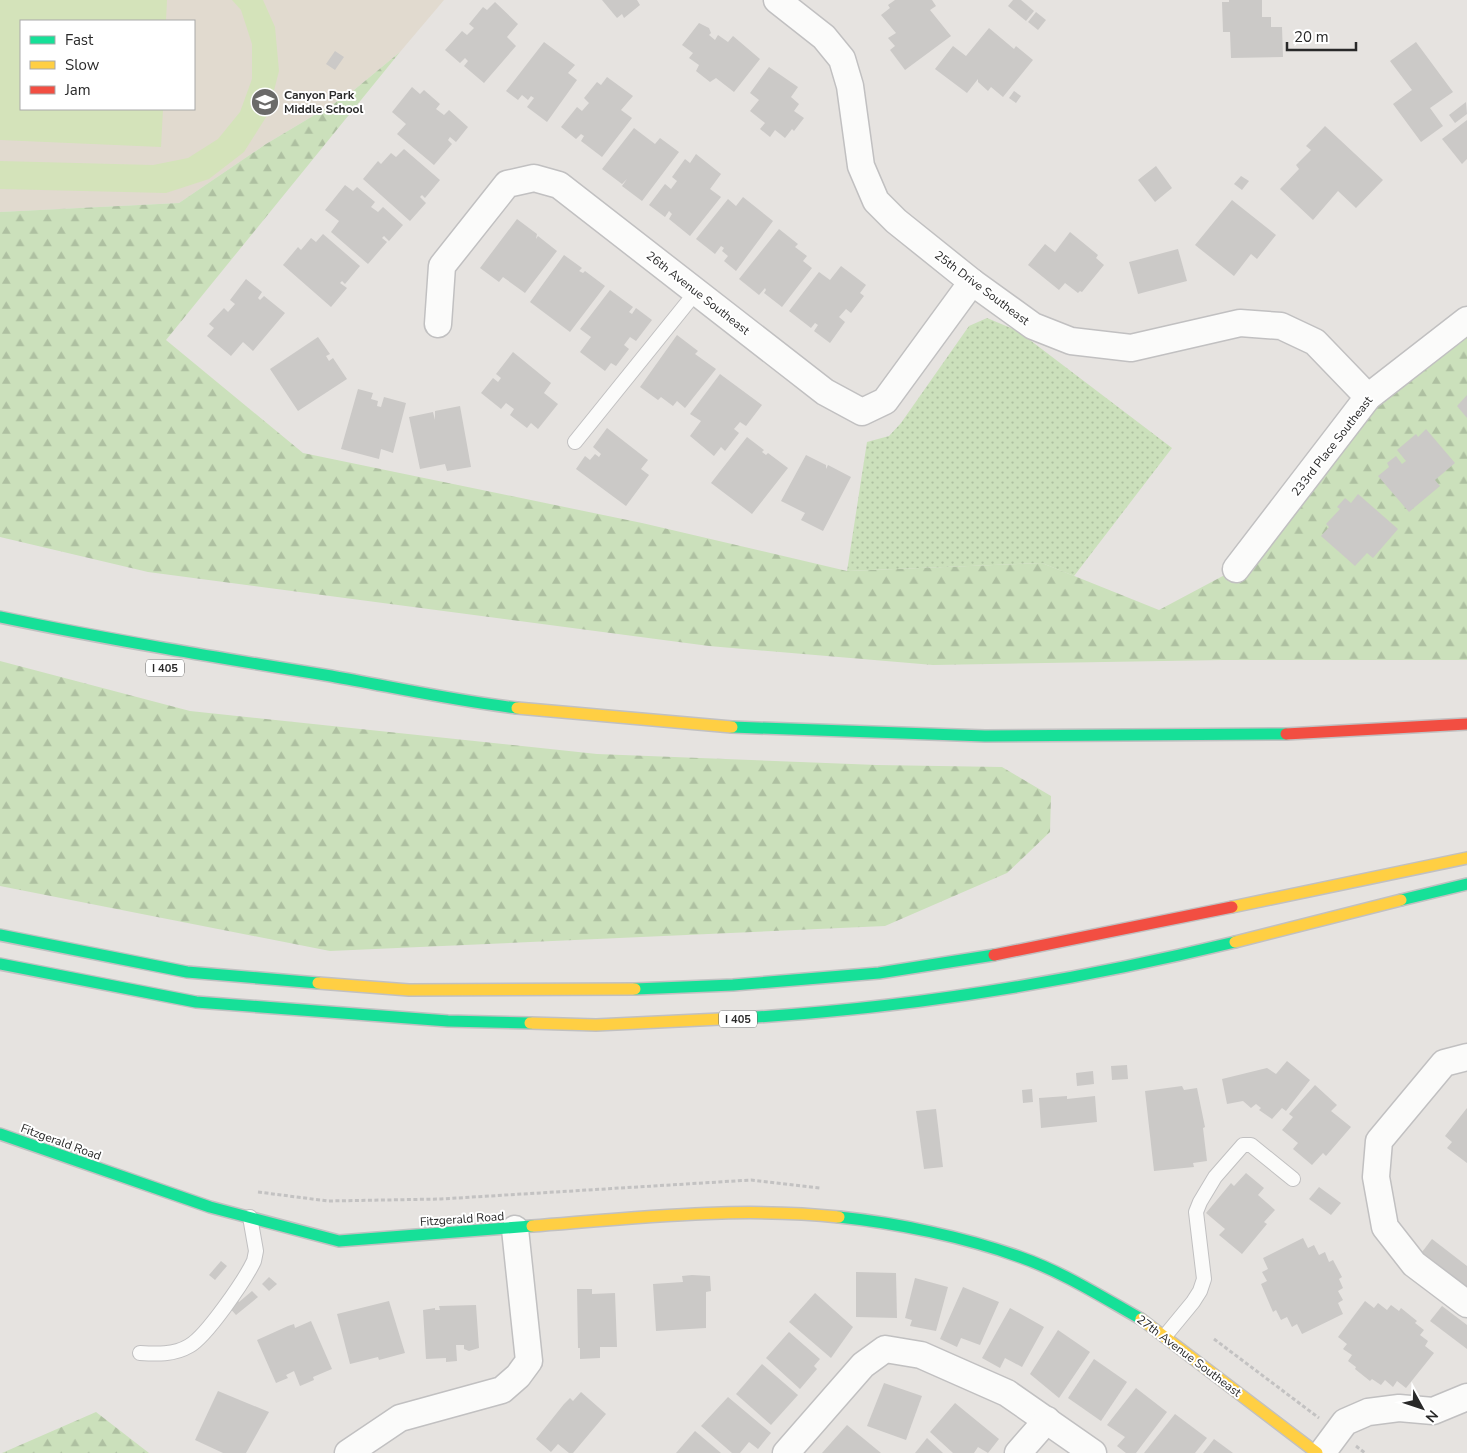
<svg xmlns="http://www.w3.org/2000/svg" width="1467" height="1453" font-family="'Nunito Sans',sans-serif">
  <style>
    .education { fill: #e1dacf; fill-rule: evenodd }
    .forest { fill: url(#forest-firs) }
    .park { fill: url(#park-dots) }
    .pitch { fill: #d4e3ba }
    .building { fill: #cbc9c7 }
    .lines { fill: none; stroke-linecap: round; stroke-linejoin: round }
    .lane-casing { stroke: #c1c0c1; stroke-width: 16 }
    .street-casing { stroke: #c1c0c1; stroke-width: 29 }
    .fast-casing { stroke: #c1c0c1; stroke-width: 14 }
    .slow-casing { stroke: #c1c0c1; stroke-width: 14 }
    .jam-casing { stroke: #c1c0c1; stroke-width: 14 }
    .path { stroke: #c3c2c2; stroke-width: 3; stroke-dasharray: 4 2.5; stroke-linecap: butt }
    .lane { stroke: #fbfbfa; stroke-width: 14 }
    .street { stroke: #fbfbfa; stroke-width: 26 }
    .fast { stroke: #16e098; stroke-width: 11 }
    .slow { stroke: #ffcf43; stroke-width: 11 }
    .jam { stroke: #f24e42; stroke-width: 11 }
    .labels { text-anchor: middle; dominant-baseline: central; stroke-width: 4; stroke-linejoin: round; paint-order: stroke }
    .shield { fill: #fff; stroke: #696969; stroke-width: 1 }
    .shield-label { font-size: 11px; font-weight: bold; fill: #292929 }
    .poi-label { font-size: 12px; font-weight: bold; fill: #292929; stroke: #fff; text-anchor: start }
    .street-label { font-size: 12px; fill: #292929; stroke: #fff }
  </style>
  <defs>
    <pattern id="forest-firs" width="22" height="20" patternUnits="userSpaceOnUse" patternTransform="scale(1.25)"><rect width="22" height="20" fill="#cbe0bb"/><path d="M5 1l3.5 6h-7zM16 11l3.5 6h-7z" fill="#aec0a1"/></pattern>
    <pattern id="park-dots" width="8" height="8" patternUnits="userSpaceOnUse" patternTransform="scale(1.25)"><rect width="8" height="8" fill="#cbe0bb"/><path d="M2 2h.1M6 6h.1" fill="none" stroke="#aec0a1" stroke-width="1.8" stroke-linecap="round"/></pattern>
  </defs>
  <rect width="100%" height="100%" fill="#e6e3e0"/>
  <path class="education" d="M0 0H444L400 52 348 95 266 144 179 203 0 212ZM21 21H194V109H21Z"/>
  <g class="forest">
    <path d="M400 52 166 340 303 453 642 523 847 571 1042 563 1159 610 1236 569 1368 397 1467 320V660H1223L933 665 709 646 148 572 0 537V212L179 203 266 144 348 95Z"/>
    <path d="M0 661 190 711 597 754 877 765 1002 767 1051 796 1050 832 1007 873 885 926 330 951 0 886Z"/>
    <path d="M96 1412 149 1453H2Z"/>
  </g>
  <path class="park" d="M987 318 1018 331 1172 448 1074 576 1042 563 847 571 867 442 889 436 901 423 969 326Z"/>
  <g class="pitch">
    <path d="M0 0H167L166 21H21V109H163L161 147 0 140Z"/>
    <path d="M232 0H263L275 27 279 71 268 114 244 152 209 179 166 193 0 189V161L153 165 188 158 218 139 240 112 252 79V44L241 10Z"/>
  </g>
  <g class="building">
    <path d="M602 0H637L640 5 624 18 622 14 617 18Z"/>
    <path d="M895 0H932L936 6 930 10 951 36 905 70 890 50 895 46 888 38 896 33 881 15 890 8 888 5Z"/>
    <path d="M1013 0H1021L1034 11 1026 21 1008 6Z"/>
    <path d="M1229 0H1262V17H1271V27H1282L1283 57 1231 58 1230 32H1223L1222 2H1229Z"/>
    <path d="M495 2 518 24 507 37 516 46 484 83 464 66 468 61 465 58 460 63 445 50 462 31 467 35 474 28 469 24 483 7 487 10Z"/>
    <path d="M1036 12 1046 20 1038 30 1028 22Z"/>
    <path d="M699 23 709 28 711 33 709 35 715 40 718 35 728 42 733 36 760 59 734 92 716 78 710 82 696 71 699 65 689 58 693 53 682 45Z"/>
    <path d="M989 28 1014 49 1016 46 1033 60 1003 97 991 87 988 91 978 82V79L967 93 935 69 953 46 966 56Z"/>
    <path d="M544 42 575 65 568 73 577 80 547 122 527 107 534 98 531 96 528 100 522 95 518 100 506 91Z"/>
    <path d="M1416 42 1453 92 1430 108 1443 126 1421 142 1393 104 1412 90 1390 61Z"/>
    <path d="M335 51 344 57 335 70 326 64Z"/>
    <path d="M769 67 798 87 791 97 799 104 794 111 804 118 794 131 792 129 785 138 775 130 770 137 760 129 765 123 750 111 759 100 750 93Z"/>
    <path d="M607 77 633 96 621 110 632 118 602 157 581 141 584 136 581 134 576 139 561 127 577 107 582 111 589 103 584 98 597 82 601 85Z"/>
    <path d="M412 87 420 94 424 90 440 104 436 109 444 115 449 110 468 127 456 142 450 137 448 140 452 144 434 165 397 134 406 124 392 112Z"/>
    <path d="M1014 91 1021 96 1016 103 1009 98Z"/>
    <path d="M1466 102 1467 114 1455 123 1449 115Z"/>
    <path d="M1467 120V159L1462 164 1442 139Z"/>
    <path d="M1325 126 1383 180 1356 208 1338 191 1313 220 1280 189 1299 169 1296 165 1311 150 1306 146Z"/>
    <path d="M634 128 655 144 660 138 679 152 642 201 622 186 627 179 622 184 602 169Z"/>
    <path d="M404 149 440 180 425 198 422 195 420 197 426 203 410 221 363 179 378 161 381 164 391 153 396 157Z"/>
    <path d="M696 154 721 174 710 189 721 197 690 236 669 219 672 214 669 211 665 217 649 205 665 184 671 189 677 181 672 177 685 159 690 163Z"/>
    <path d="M1156 166 1172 188 1155 202 1138 180Z"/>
    <path d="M1241 176 1249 181 1242 190 1234 184Z"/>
    <path d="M345 185 353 191 357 187 375 202 371 207 378 212 383 207 403 225 389 241 384 236 382 238 387 242 368 264 331 232 339 221 325 210Z"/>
    <path d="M743 197 773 221 736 271 724 261 728 256 722 251 724 248 721 246 715 254 696 239 728 199 736 206Z"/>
    <path d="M1232 200 1276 235 1257 259 1251 254 1234 276 1195 245Z"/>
    <path d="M517 219 537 234 536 239 538 236 557 251 525 293 503 277 499 282 480 268Z"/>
    <path d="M779 229 798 244 795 247 807 256 803 261 812 268 782 307 764 293 766 290 765 288 759 295 739 279Z"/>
    <path d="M1070 232 1098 255 1096 258 1104 265 1082 292 1080 291 1078 293 1065 283 1059 290 1028 265 1045 244 1055 252Z"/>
    <path d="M323 234 360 266 345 284 342 281 340 283 347 288 331 307 283 265 298 247 301 250 311 238 316 242Z"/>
    <path d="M1178 249 1187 281 1138 294 1129 262Z"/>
    <path d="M564 255 582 268 579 271 583 273 585 271 605 286 570 332 530 302Z"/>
    <path d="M841 266 866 285 860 293 864 296 851 313 846 309 839 317 845 322 830 343 814 331 818 325 815 323 811 328 789 311 819 272 830 280Z"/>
    <path d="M246 279 262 292 258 298 260 300 264 296 285 313 253 351 243 342 231 356 207 336 214 328 209 324 224 308 228 312 235 304 230 300Z"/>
    <path d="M610 290 633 307 629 312 632 314 636 308 652 320 636 341 630 337 624 345 629 349 616 366 611 363 605 371 580 352 591 337 580 329Z"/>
    <path d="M677 335 698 351 695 354 716 369 685 408 677 401 673 406 661 397 658 400 640 387Z"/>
    <path d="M318 337 330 354 326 356 329 361 333 358 347 379 298 411 270 369Z"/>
    <path d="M513 352 551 383 544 393 558 404 538 429 531 423 527 428 510 415 514 409 506 403 501 409 481 393 493 378 498 382 501 378 496 374Z"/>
    <path d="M720 374 762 405 746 426 740 422 734 429 739 433 725 451 721 447 714 456 690 436 701 421 690 414Z"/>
    <path d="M358 389 373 393 371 399 378 401 377 406 381 407 384 397 406 403 393 453 381 449 379 459 341 449Z"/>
    <path d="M1467 395V418L1457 406Z"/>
    <path d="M460 406 471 467 447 471 445 464 420 469 409 417 433 412 435 420V411Z"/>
    <path d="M607 428 648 460 641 469 649 475 626 506 576 469 585 456 590 460 595 454 599 457 601 454 593 447Z"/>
    <path d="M1426 429 1455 463 1435 480 1440 486 1409 512 1378 476 1389 467 1387 463 1396 456 1402 464 1406 461 1397 450 1416 434 1418 437Z"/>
    <path d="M747 437 764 450 762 452 766 455 768 453 788 468 752 514 711 483Z"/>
    <path d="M806 455 826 465V469L828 465 851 477 823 531 801 520 805 513 781 501Z"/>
    <path d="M1358 494 1398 529 1373 558 1367 553 1355 566 1321 536 1329 527 1326 524 1340 509 1337 507 1345 498 1351 503Z"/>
    <path d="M1287 1061 1310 1080 1286 1111 1282 1108 1272 1119 1259 1110 1261 1108 1256 1104 1251 1108 1243 1101 1227 1104 1222 1079 1267 1068 1276 1074Z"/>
    <path d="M1127 1065 1128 1079 1112 1080 1111 1066Z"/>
    <path d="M1093 1071 1094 1084 1077 1086 1076 1073Z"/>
    <path d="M1315 1085 1337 1105 1331 1111 1351 1127 1326 1156 1323 1153 1312 1165 1293 1149 1298 1143 1282 1130 1293 1117 1289 1114Z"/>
    <path d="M1182 1086 1184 1090 1197 1088 1205 1127 1203 1128 1207 1161 1193 1163 1194 1167 1154 1171 1145 1091Z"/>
    <path d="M1032 1089 1033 1102 1023 1103 1022 1090Z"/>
    <path d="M1067 1096V1099L1095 1096 1097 1122 1041 1128 1039 1098Z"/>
    <path d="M1467 1108V1163L1447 1148 1452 1142 1445 1136Z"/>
    <path d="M936 1109 943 1167 924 1169 916 1111Z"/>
    <path d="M1246 1173 1264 1188 1258 1195 1275 1210 1264 1222 1267 1224 1242 1254 1219 1235 1225 1229 1206 1213 1231 1183 1234 1186Z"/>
    <path d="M1319 1187 1341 1203 1331 1215 1309 1199Z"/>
    <path d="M1303 1238 1308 1248 1314 1245 1319 1255 1325 1252 1329 1262 1333 1260 1342 1277 1339 1279 1343 1288 1338 1291 1343 1300 1338 1303 1343 1314 1302 1334 1297 1324 1292 1327 1287 1317 1281 1320 1276 1310 1273 1312 1261 1284 1267 1281 1262 1272 1268 1269 1263 1258Z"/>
    <path d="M1432 1239 1467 1266V1293L1419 1256Z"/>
    <path d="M221 1261 227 1266 215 1280 209 1275Z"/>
    <path d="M856 1272 896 1273 897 1318 856 1317Z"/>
    <path d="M692 1275 710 1276 711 1291 706 1292V1328L656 1331 653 1284 683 1282 682 1276Z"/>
    <path d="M269 1277 277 1284 269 1291 262 1284Z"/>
    <path d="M915 1278 948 1287 936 1331 910 1326 912 1320 905 1318Z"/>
    <path d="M963 1287 999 1302 980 1345 961 1338 957 1347 940 1339Z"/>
    <path d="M577 1289H592V1294L615 1293 617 1347H600V1358L580 1359V1348H578Z"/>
    <path d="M252 1291 258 1297 236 1315 227 1305 235 1298 239 1302Z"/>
    <path d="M815 1293 853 1327 831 1358 789 1322Z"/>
    <path d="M389 1301 405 1353 379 1360 378 1357 350 1364 337 1314Z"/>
    <path d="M1365 1301 1374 1308 1378 1303 1387 1310 1391 1305 1399 1311 1401 1308 1417 1321 1415 1323 1424 1330 1420 1335 1428 1341 1425 1346 1434 1353 1406 1388 1397 1381 1393 1387 1385 1380 1381 1385 1372 1379 1370 1381 1355 1369 1356 1367 1348 1361 1352 1355 1343 1349 1347 1344 1338 1337Z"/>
    <path d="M476 1305 479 1348 469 1351 464 1349V1345H456L457 1361 446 1362V1358L426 1359 423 1310 435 1308V1310H440L439 1306Z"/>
    <path d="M1442 1306 1467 1325V1349L1430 1321Z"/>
    <path d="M1010 1308 1044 1327 1022 1367 1005 1358 1000 1368 982 1358Z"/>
    <path d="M311 1321 332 1369 313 1377 314 1380 300 1386 294 1371 286 1375 288 1378 276 1383 257 1340 288 1326 294 1324 295 1328Z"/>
    <path d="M1058 1330 1090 1352 1059 1398 1030 1374Z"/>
    <path d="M789 1332 820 1359 814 1366 817 1369 800 1389 766 1358Z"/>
    <path d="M1094 1359 1127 1382 1101 1421 1068 1398Z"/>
    <path d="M762 1364 798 1395 771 1425 736 1394Z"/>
    <path d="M884 1383 922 1396 906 1440 867 1426Z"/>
    <path d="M1136 1388 1167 1412 1136 1453H1126L1117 1446 1125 1437 1107 1425Z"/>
    <path d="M218 1391 269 1412 246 1453H223L195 1440Z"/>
    <path d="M581 1392 606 1414 573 1453H569L558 1444 551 1452 536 1439 564 1404 570 1398 573 1401Z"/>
    <path d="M728 1397 771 1433 758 1449 749 1442 740 1453H732L701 1426Z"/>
    <path d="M955 1403 999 1439 988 1453 978 1447 974 1453H953L930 1432Z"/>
    <path d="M1175 1414 1207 1438 1195 1453H1144Z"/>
    <path d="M847 1425 881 1453H822Z"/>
    <path d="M695 1431 721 1453H676Z"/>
    <path d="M927 1438 943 1453H915Z"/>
    <path d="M1214 1439 1233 1453H1203Z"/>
  </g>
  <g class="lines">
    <defs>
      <g id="lane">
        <path d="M575 442 696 292"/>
        <path d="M1165 1336 1193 1302 1200 1291 1204 1279 1196 1212 1200 1202 1215 1177 1243 1145H1251L1293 1179"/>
        <path d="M140 1353C156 1354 174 1355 189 1346 206 1337 245 1280 254 1261L256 1251 250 1217"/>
      </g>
      <g id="street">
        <path d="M777 0 824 37 842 59 850 86 861 166 876 201 896 221 972 282 1033 326 1071 341 1131 348 1240 323 1281 326 1315 342 1368 397"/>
        <path d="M438 324 442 266 507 184 534 178 559 185 825 392 862 412 885 401 972 282"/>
        <path d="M1236 569 1368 397 1467 320"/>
        <path d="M1467 1057 1444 1063 1379 1141 1376 1177 1385 1227 1414 1264 1467 1304"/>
        <path d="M348 1453 400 1418 502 1390 518 1376 529 1361 515 1229"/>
        <path d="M786 1453 863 1365 885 1349 921 1355 1007 1393 1093 1453"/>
        <path d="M1018 1453 1047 1420"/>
        <path d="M1322 1453 1345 1422 1368 1412 1399 1408 1433 1411 1467 1397"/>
      </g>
      <g id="fast">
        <path d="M0 617C110 640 220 658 331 676 393 687 455 701 517 708"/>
        <path d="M732 727 985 736 1286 734"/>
        <path d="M1401 900 1467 884"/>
        <path d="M0 935 187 972 318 983"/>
        <path d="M0 964 196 1002 448 1021 530 1023"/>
        <path d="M635 989 733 985 879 973 994 955"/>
        <path d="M720 1019C893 1011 1066 983 1235 942"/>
        <path d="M0 1134 210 1207 339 1241 532 1226"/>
        <path d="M839 1217C897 1223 964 1237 1020 1257 1063 1272 1102 1297 1141 1319"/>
      </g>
      <g id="slow">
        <path d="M517 708 732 727"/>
        <path d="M1232 907 1467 858"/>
        <path d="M1235 942 1401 900"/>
        <path d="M318 983 409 990 635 989"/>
        <path d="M530 1023 596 1025 720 1019"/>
        <path d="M532 1226C633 1218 737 1206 839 1217"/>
        <path d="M1141 1319 1317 1453"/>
      </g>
      <g id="jam">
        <path d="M1286 734 1467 724"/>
        <path d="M994 955 1232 907"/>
      </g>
    </defs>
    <use href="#lane" class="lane-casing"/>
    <use href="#street" class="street-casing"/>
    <use href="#fast" class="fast-casing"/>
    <use href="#slow" class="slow-casing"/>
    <use href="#jam" class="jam-casing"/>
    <g class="path">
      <path d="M258 1192 328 1201 441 1199 751 1180 820 1188"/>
      <path d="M1214 1339 1319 1418"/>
      <path d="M1356 1446 1365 1453"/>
    </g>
    <use href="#lane" class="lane"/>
    <use href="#street" class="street"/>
    <use href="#fast" class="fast"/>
    <use href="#slow" class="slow"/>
    <use href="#jam" class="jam"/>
  </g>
  <defs>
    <symbol id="school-disc" viewBox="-11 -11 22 22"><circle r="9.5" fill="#6b6a69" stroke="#fff"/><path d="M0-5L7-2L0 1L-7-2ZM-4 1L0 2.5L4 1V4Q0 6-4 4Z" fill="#fff"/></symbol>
  </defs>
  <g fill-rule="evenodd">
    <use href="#school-disc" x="249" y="86" width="32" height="32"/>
  </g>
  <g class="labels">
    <g class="shield">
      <rect x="146" y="659.5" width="38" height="17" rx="4"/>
      <rect x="719" y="1010.5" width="38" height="17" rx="4"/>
    </g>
    <g class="shield-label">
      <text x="165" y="668">I 405</text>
      <text x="738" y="1019">I 405</text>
    </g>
    <g class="poi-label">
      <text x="284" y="95">Canyon Park<tspan x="284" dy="14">Middle School</tspan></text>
    </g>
    <g class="street-label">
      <text transform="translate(982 288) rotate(37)">25th Drive Southeast</text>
      <text transform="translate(698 293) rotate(38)">26th Avenue Southeast</text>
      <text transform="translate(1332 446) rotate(-52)">233rd Place Southeast</text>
      <text transform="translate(61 1142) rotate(20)">Fitzgerald Road</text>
      <text transform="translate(462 1219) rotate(-4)">Fitzgerald Road</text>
      <text transform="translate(1189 1356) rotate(37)">27th Avenue Southeast</text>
    </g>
  </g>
  <rect x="20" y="20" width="175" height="90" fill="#ffffff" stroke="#a9a9a9"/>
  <rect x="30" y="36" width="25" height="8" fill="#16e098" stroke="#a9a9a9"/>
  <text x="65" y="45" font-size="15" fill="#292929">Fast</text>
  <rect x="30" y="61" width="25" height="8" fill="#ffcf43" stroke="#a9a9a9"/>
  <text x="65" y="70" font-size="15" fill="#292929">Slow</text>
  <rect x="30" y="86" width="25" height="8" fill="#f24e42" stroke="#a9a9a9"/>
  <text x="65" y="95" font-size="15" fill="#292929">Jam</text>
  <g transform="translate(1422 1408) rotate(130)" stroke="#ffffff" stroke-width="4" paint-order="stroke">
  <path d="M0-4L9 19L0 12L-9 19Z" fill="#292929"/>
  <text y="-8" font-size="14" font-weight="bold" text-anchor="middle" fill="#292929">N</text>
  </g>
  <path d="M1287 42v8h69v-8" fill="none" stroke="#292929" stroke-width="2.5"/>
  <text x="1294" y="42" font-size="15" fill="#292929" stroke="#ffffff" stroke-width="4" paint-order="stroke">20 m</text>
</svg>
